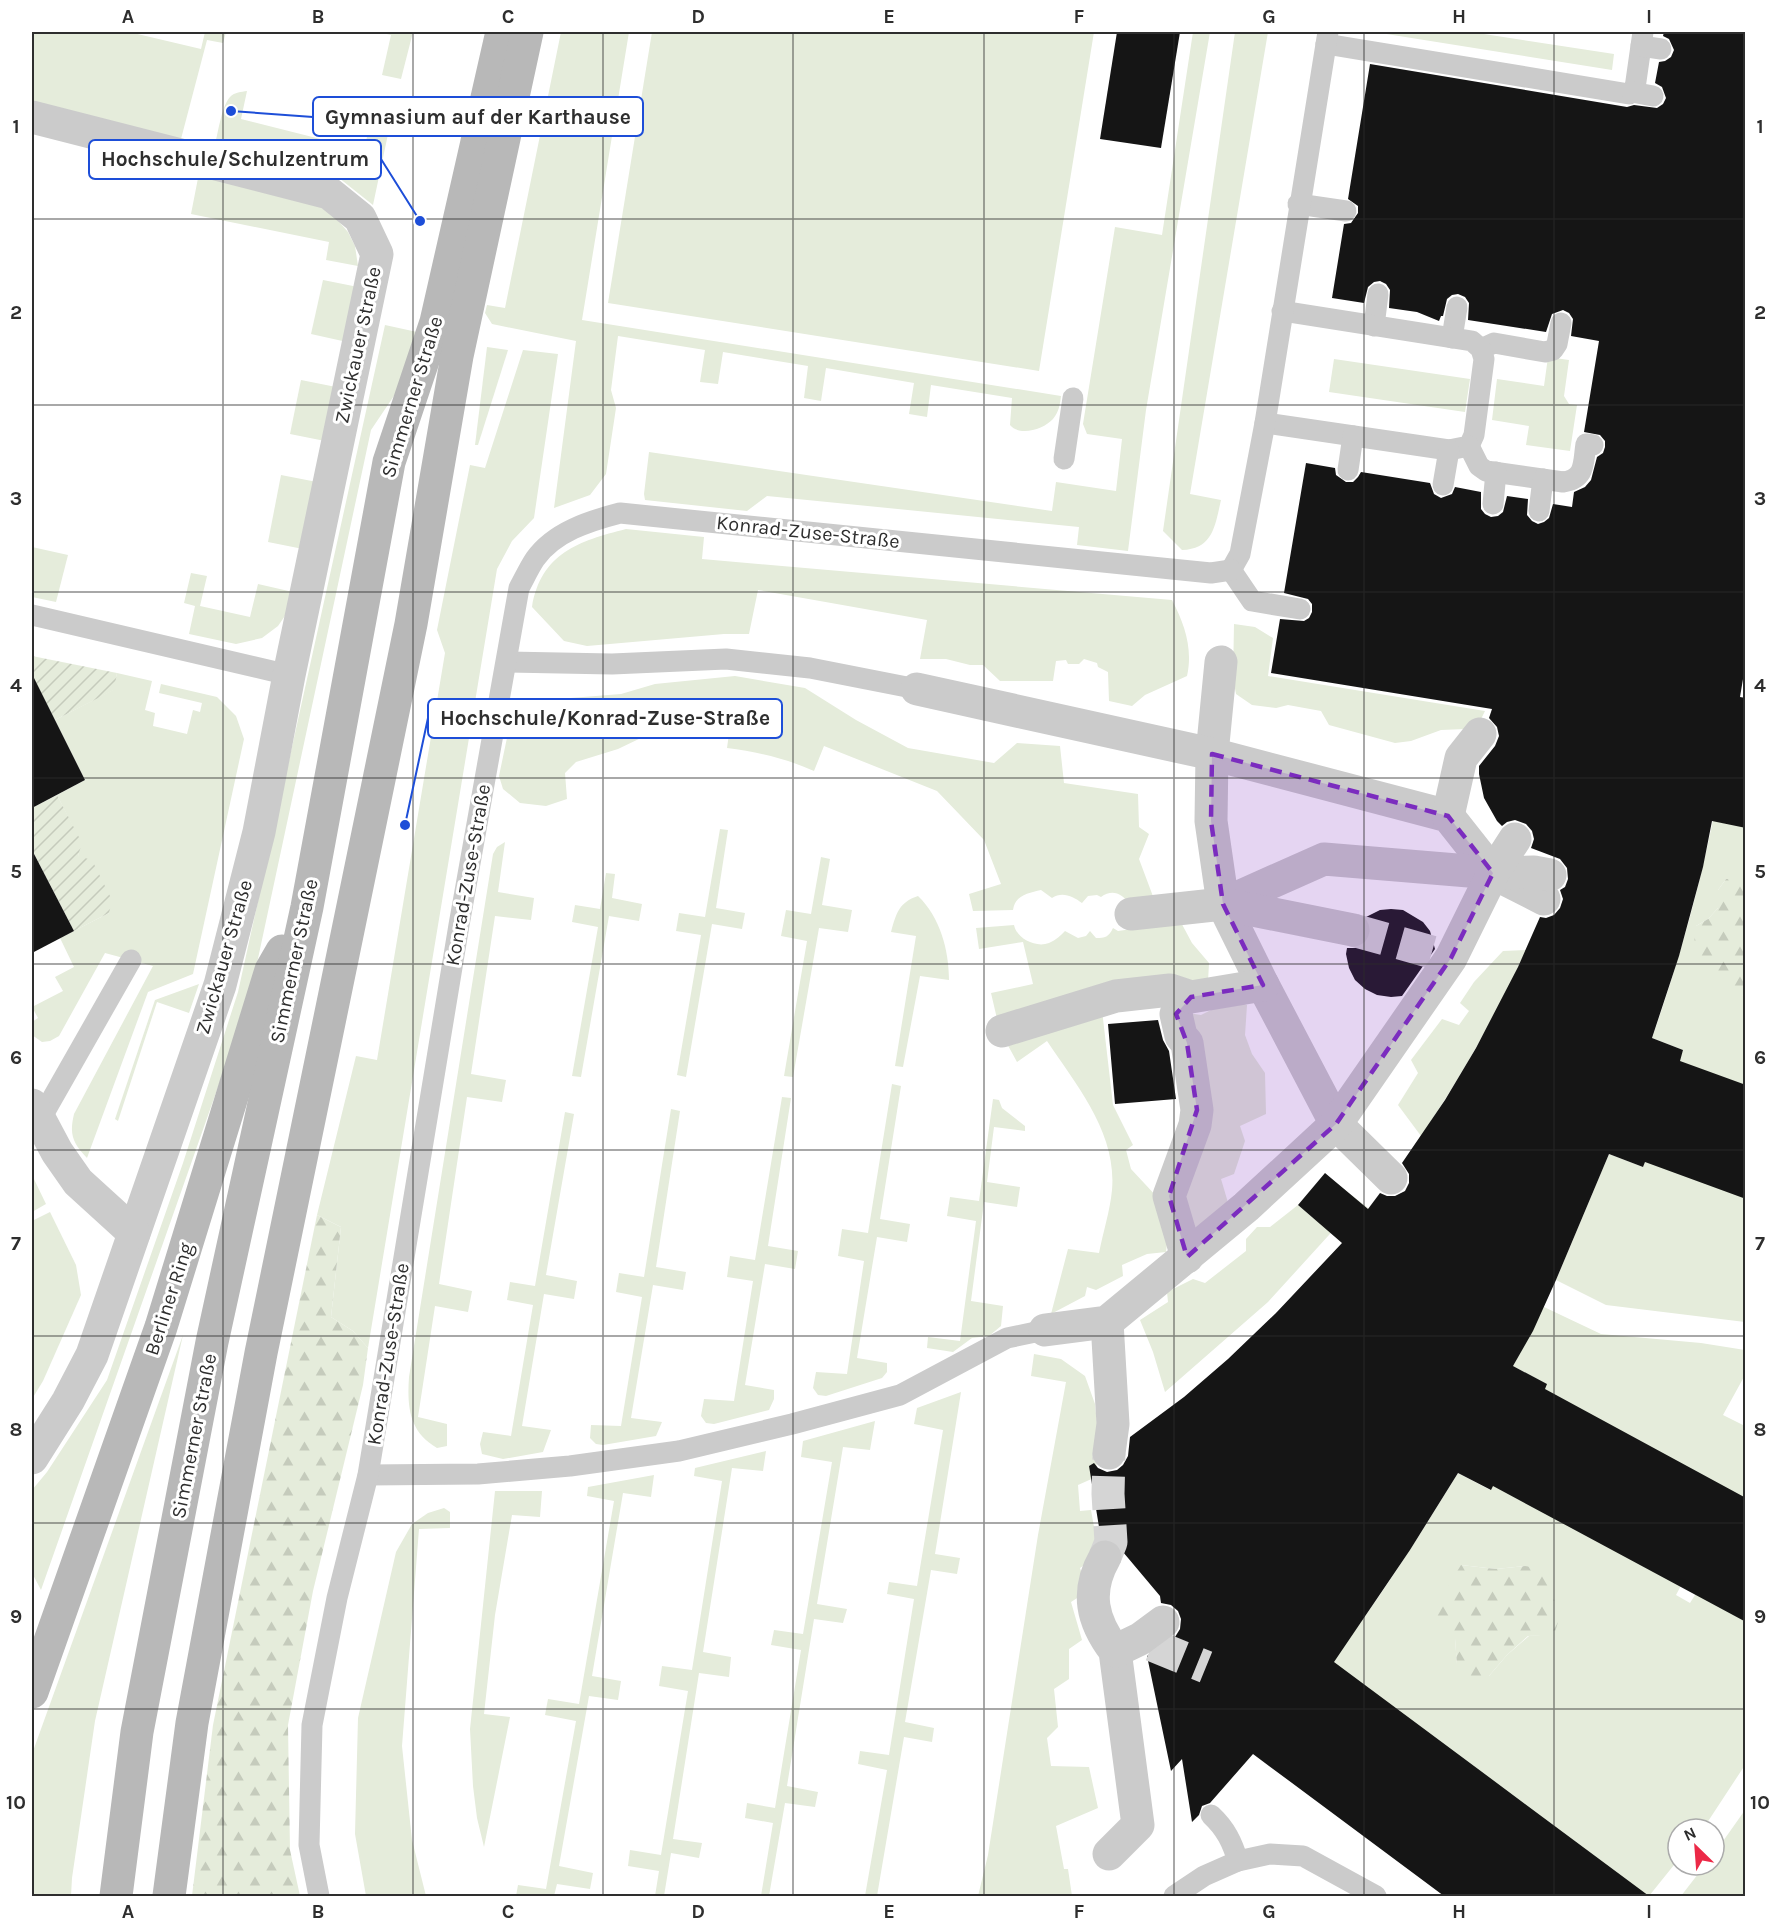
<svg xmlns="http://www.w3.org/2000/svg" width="1777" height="1928" font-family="Karla,sans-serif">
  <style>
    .grass { fill: #e5ecdb; fill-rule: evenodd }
    .forest { fill: url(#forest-firs) }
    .garden { fill: url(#garden-furrows) }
    .building { fill: #151515 }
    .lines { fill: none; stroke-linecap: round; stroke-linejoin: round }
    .street-tunnel { stroke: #d5d5d5; stroke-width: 33; stroke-dasharray: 33 16; stroke-linecap: butt }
    .lane { stroke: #cbcbcb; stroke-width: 21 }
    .street { stroke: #cbcbcb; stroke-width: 33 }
    .secondary { stroke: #b8b8b8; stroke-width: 33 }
    .marked { fill: #7b2cbf; fill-opacity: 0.2; stroke: #7b2cbf; stroke-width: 4.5; stroke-dasharray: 12 8; stroke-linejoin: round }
    .grid { fill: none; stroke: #2e2e2e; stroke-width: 1.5; stroke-opacity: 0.55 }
    .labels { text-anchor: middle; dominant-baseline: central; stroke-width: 6; stroke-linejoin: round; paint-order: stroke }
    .street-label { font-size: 20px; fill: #2e2e2e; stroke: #fff }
    .leader { fill: none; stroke: #1d4ed8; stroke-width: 2 }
    .callout-dot { fill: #1d4ed8; stroke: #fff; stroke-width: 2 }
    .callout { fill: #fff; stroke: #1d4ed8; stroke-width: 2 }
    .callout-label { font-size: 21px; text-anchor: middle; font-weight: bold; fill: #2e2e2e }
    .neatline { fill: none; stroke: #2e2e2e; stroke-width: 2 }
    .grid-label { font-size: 20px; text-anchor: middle; font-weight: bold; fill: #2e2e2e }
  </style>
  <defs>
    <pattern id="forest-firs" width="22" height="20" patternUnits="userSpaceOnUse" patternTransform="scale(1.5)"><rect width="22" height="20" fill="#e5ecdb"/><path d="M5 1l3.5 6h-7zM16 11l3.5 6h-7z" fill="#c5cbbc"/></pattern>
    <pattern id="garden-furrows" width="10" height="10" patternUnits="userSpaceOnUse" patternTransform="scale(1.5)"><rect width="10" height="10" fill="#e5ecdb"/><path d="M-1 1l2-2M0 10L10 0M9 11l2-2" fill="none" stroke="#c5cbbc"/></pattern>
  </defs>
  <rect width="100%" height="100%" fill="#fff"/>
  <g class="grass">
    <path d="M32 32H129L201 49 205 32H226L223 43 207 40 181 139 32 101Z"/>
    <path d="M378 32H413L401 79 382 75 391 35Z"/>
    <path d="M561 32H629L582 320 1061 396C1060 404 1059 412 1053 419 1044 429 1020 437 1010 425L1012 398 931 385 927 417 909 414 914 383 826 368 821 401 804 398 808 366 723 352 718 384 700 382 705 350 618 336 611 390 616 408 606 474 590 495 554 508 576 341 492 324 485 313 487 305 505 308Z"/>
    <path d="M652 32H1094L1039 371 608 303Z"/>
    <path d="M1193 32H1210L1146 410 1128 551 1077 545 1079 527 767 496 747 511 645 500 644 494 649 452 1052 511 1056 482 1116 491 1122 439 1087 434 1083 424 1115 227 1162 235Z"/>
    <path d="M1235 32H1268L1190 494 1221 500C1215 526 1213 549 1182 550L1163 531Z"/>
    <path d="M1374 32H1471L1614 54 1612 70Z"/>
    <path d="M247 91 241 119 364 150 372 115 391 120 373 205 339 178 214 148C218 135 221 107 230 97 235 92 241 92 247 91Z"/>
    <path d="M199 173 316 204 334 216 348 232 355 246 358 266 326 260 329 242 191 214Z"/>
    <path d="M323 280 358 287 347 342 311 334Z"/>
    <path d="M385 325 417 332 408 375 371 430 250 996 41 1590 32 1573V1490L47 1472 107 1380 183 1163 238 992Z"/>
    <path d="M487 347 508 350 478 445H475Z"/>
    <path d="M523 350 558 354 534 518 512 541 497 569 368 1348 353 1331 331 1317 341 1227 317 1215 356 1056 377 1060 445 653 437 630 470 465 485 468Z"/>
    <path d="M1548 357 1569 360 1564 396 1569 404 1577 405 1570 451 1526 445 1529 426 1492 420 1497 379 1544 386Z"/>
    <path d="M1334 359 1470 379 1465 412 1329 392Z"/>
    <path d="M301 380 336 387 325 441 290 434Z"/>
    <path d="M281 475 317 482 303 549 268 542Z"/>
    <path d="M626 529 704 537 702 559 1172 600C1185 625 1193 649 1187 676L1145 695 1132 706 1109 701 1108 672 1098 667 1097 663 1084 659 1079 664H1068L1066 660 1056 661 1053 681H1000L983 665H970L946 659H920L927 620 758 590 749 634H724L587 646 564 641 532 607C541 553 579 541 626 529Z"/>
    <path d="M32 547 68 555 56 602 32 597Z"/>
    <path d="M191 573 207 576 200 606 250 617 258 584 293 592 289 610 278 626 262 638 236 644 189 634 195 606 184 603Z"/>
    <path d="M1234 624 1255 627 1273 638 1268 676 1485 711 1480 721 1466 729 1441 730 1411 741 1395 743 1329 725 1321 711 1288 705 1276 708 1252 705 1236 694 1233 678Z"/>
    <path d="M117 673 152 681 145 710 155 713 153 726 187 734 193 710 200 712 202 703 159 693 161 684 217 697 236 716 244 739 193 974 148 992 87 1158C73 1143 69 1135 74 1114L153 966 105 953 59 1036 50 1041 42 1042 32 1035V1022L38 1018 32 1007 63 991 55 977 74 967 60 938 109 913 78 856 81 843 57 795 85 780 55 720 113 690Z"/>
    <path d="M735 676 805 688 856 720 908 748 994 763 1017 743 1060 746 1064 783 1138 794 1139 827 1149 834 1139 859 1157 907 1129 904C1122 893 1112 889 1101 897L1097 895 1088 896 1082 903C1073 896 1062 891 1052 898L1041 890C1029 893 1015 895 1013 910L973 911 969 894 1001 884 984 840 937 791 824 746 814 771C785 758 758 752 727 748L731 719 705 716 668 725 618 749 576 762 565 773 567 799 546 806 520 803 503 789 499 776 508 733 522 711 545 700 621 694 655 684Z"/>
    <path d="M1713 820 1745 825V879H1726L1718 890V908L1708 919 1696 926 1743 996 1745 993V1094L1676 1069 1683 1050 1652 1038C1677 967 1698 894 1713 820Z"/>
    <path d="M720 829 728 830 716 908 745 913 742 929 712 924 686 1077 677 1075 701 935 676 931 679 913 705 917Z"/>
    <path d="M505 842 498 892 534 898 531 920 495 916 471 1074 506 1080 502 1102 467 1097 439 1284 472 1291 468 1312 435 1306 418 1417 447 1424V1446L437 1448C409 1432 407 1407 409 1377L493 854 497 847Z"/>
    <path d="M821 857 830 859 822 905 852 910 848 932 819 928 793 1077 784 1076 807 941 781 936 786 910 811 914Z"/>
    <path d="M606 873 615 874 612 898 642 904 639 921 609 916 581 1077 572 1076 598 927 572 922 575 905 600 909Z"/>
    <path d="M918 896C940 917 949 950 949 980L920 976 903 1067 895 1066 916 936 891 932C896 914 899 902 918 896Z"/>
    <path d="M1177 915 1192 943 1209 963 1208 982 998 1023 991 993 1033 984 1023 942 979 949 976 928 1014 925C1017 939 1036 948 1049 943 1056 940 1061 935 1065 931L1078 938 1086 936 1090 931 1096 938C1105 938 1109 937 1113 928L1118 931 1125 930Z"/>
    <path d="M1526 950C1496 1015 1461 1077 1421 1136L1398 1105 1418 1073 1411 1060 1442 1019 1459 1025 1469 1011 1460 1003 1474 982 1503 951Z"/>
    <path d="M199 984 189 1013 157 1002 118 1121 115 1119 155 1000Z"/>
    <path d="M1233 999 1247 1005 1245 1035 1252 1054 1265 1073 1266 1114 1240 1126 1245 1141 1234 1174 1221 1179 1229 1206 1189 1235 1182 1199 1188 1013 1201 1015Z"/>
    <path d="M1102 1010 1113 1105 1133 1145 1126 1150 1131 1169 1158 1198 1168 1236 1166 1252 1147 1254 1122 1265 1123 1276 1096 1290 1087 1287 1085 1296 1051 1314 1068 1249 1099 1253C1103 1232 1110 1211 1112 1190 1117 1133 1077 1086 1047 1041L1017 1062 1005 1040Z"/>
    <path d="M892 1084 901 1086 880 1219 910 1224 907 1242 877 1237 857 1358 887 1363V1372L882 1378 826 1396 818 1395 813 1388 816 1372 847 1374 864 1261 838 1256 842 1229 868 1233Z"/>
    <path d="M782 1097 791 1098 768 1246 798 1251 795 1269 765 1264 745 1385 774 1390V1399L769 1410 714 1424 706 1423 701 1416 704 1399 734 1401 753 1281 727 1277 730 1256 755 1260Z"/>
    <path d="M993 1099 999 1100 1002 1108 1025 1126V1131L994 1127 987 1182 1020 1187 1017 1207 984 1202 971 1301 1003 1306 1001 1326 989 1336 972 1338 953 1352 927 1348 928 1337 960 1341 976 1221 947 1216 950 1197 979 1201Z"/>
    <path d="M671 1109 680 1111 656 1267 686 1272 683 1290 653 1285 631 1418 662 1422 656 1436 603 1445 596 1444 590 1438 591 1425 621 1426 642 1297 616 1292 619 1273 644 1277Z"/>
    <path d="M565 1112 574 1114 546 1275 577 1281 574 1299 544 1294 522 1426 551 1430 543 1452 503 1459 482 1454 480 1444 483 1432 511 1436 533 1305 507 1300 510 1282 535 1286Z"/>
    <path d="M1648 1153 1745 1189V1322L1606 1305 1556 1280 1609 1154 1643 1167Z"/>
    <path d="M32 1175 46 1204 32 1212Z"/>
    <path d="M1340 1186 1372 1211 1349 1213 1268 1302 1165 1392 1153 1352 1140 1320 1168 1302 1167 1292 1193 1279 1205 1283 1246 1251V1239L1257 1227H1270L1298 1205 1313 1218Z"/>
    <path d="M50 1212 76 1265 81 1295 43 1381 32 1399V1221Z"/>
    <path d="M1544 1307 1601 1334 1701 1343 1745 1350V1375L1723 1415 1745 1426V1509L1541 1398 1546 1384 1513 1366Z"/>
    <path d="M183 1335 95 1721 72 1878 71 1896H32V1754Z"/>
    <path d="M1034 1354 1061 1359 1085 1376 1095 1404 1098 1434 1096 1477 1078 1485 1080 1511 1091 1510 1099 1555 1080 1568 1088 1591 1071 1602 1082 1640 1069 1649V1679L1054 1689 1058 1727 1047 1738 1051 1766 1089 1767 1098 1808 1056 1826 1064 1869H1068L1072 1896H978L988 1855 1038 1535 1066 1382 1031 1376Z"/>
    <path d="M961 1392 935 1554 960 1558 957 1574 931 1570 905 1722 934 1728 932 1742 904 1737 877 1896H865L887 1770 858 1764 860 1751 889 1755 914 1599 887 1594 889 1582 917 1586 943 1430 914 1424 917 1408Z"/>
    <path d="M875 1421 870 1450 843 1447 817 1604 847 1609 843 1623 814 1619 787 1786 818 1792 815 1807 785 1803 769 1896H761L773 1823 745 1818 747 1803 775 1808 801 1650 771 1645 774 1630 803 1634 832 1462 801 1457 803 1441Z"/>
    <path d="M766 1451 763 1471 732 1468 703 1652 731 1657 729 1677 699 1673 673 1839 702 1843 699 1858 671 1853 664 1896H655L659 1871 628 1866 630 1850 661 1855 688 1691 659 1686 662 1666 692 1670 722 1481 694 1476 695 1468Z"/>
    <path d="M1458 1473 1490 1490 1497 1477 1685 1578 1676 1595 1690 1603 1700 1587 1745 1611V1765L1703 1829H1678V1860L1649 1896H1629L1631 1894 1330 1664C1377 1603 1418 1538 1458 1473ZM1461 1565 1496 1569 1525 1566 1553 1634 1529 1636 1507 1655 1489 1676 1457 1664 1455 1639Z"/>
    <path d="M654 1475 651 1497 623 1493 592 1676 621 1681 618 1700 589 1696 559 1866 593 1873 590 1889 557 1884 554 1896H516L518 1885 546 1889 576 1721 545 1715 548 1699 579 1704 614 1501 587 1496 588 1487Z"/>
    <path d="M495 1491H542L540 1517 512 1515 495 1615 484 1714 510 1717 484 1847 477 1818 473 1786 470 1729Z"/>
    <path d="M444 1508 450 1512V1528L419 1529 402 1746 412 1840 426 1896H366L355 1834 358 1718 396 1552 412 1524 428 1513Z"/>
    <path d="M1745 1810V1896H1681L1705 1865H1714V1854Z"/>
  </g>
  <g class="forest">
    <path d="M1726 879H1745L1746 993 1743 996 1719 982 1693 953 1696 926 1708 919 1718 908V890Z"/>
    <path d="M317 1215 341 1227 331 1317 353 1331 368 1348 363 1385 313 1591 288 1725 290 1850 300 1896H192L213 1725Z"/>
    <path d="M1461 1565 1496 1569 1525 1566 1543 1569 1560 1616 1554 1635 1528 1636 1507 1655 1489 1676 1474 1682 1457 1665 1455 1639 1431 1614Z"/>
  </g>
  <g class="garden">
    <path d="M32 656 117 673 114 690 55 720 32 675Z"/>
    <path d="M57 795 82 843 78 856 92 860 112 900 109 913 74 931 32 850V808Z"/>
  </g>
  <g class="building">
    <path d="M1117 32H1180L1161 148 1100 139Z"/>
    <path d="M1664 32H1746V661L1740 697 1746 698V828L1712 821 1703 867 1679 956 1652 1038 1683 1050 1680 1061 1746 1085V1199L1645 1162 1643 1167 1609 1154 1556 1280 1533 1331 1513 1366 1547 1384 1545 1389 1746 1498V1622L1493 1486 1491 1490 1458 1473 1410 1550 1334 1662 1649 1896H1444L1253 1754 1210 1803 1202 1806 1199 1815 1192 1822 1182 1759 1171 1771 1147 1656 1175 1637 1180 1629 1181 1619 1178 1611 1171 1605 1161 1603 1160 1596 1123 1552 1120 1546 1113 1540 1101 1539 1089 1466 1094 1463 1098 1468 1107 1472 1117 1470 1123 1465 1128 1456 1130 1437 1184 1397 1228 1359 1276 1313 1342 1243 1298 1205 1325 1173 1368 1209 1380 1193 1387 1196H1395L1405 1191 1409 1183V1174L1402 1163 1445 1100 1476 1048 1518 967 1540 917 1546 918 1554 915 1560 908 1563 899 1560 890 1565 887 1568 879 1567 868 1560 859 1531 848 1534 839 1532 831 1526 824 1515 820 1507 822 1502 826 1497 821 1484 798 1479 774V766L1495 746 1499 736 1497 727 1489 718 1492 709 1271 673 1280 619 1304 621 1309 618 1312 612V604L1308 599 1284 593 1306 463 1335 468 1336 475 1346 482H1353L1358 477 1361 472 1430 483 1434 494 1441 498 1452 494 1455 487 1481 492V509L1485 514 1491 517 1498 516 1503 512 1507 496 1528 499 1527 515 1532 521 1538 524 1544 522 1549 518 1553 504 1572 507 1574 492 1585 487 1591 480 1597 457 1603 453 1605 447V441L1600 435 1584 432 1599 341 1571 336 1573 319 1569 313 1563 310 1552 314 1546 332 1468 320 1469 303 1465 297 1458 294 1452 295 1447 299 1443 316H1441L1439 321 1417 312 1389 308 1390 290 1386 284 1380 281 1374 282 1368 287 1364 303 1332 298 1344 224 1351 223 1358 213V206L1348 199 1370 64 1627 107 1634 105 1657 108 1663 104 1666 98 1662 87 1655 83 1659 62 1665 61 1671 57 1674 50 1669 39 1663 36Z"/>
    <path d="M32 674 85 780 32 808Z"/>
    <path d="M32 850 74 931 32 953Z"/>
    <path d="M1391 909 1403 910 1423 922 1430 931 1435 949 1402 996 1391 997 1377 995 1365 989 1355 980 1349 968 1346 954 1347 948H1358L1367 942 1371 933V925L1366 917 1380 910Z"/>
    <path d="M1158 1020 1163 1040 1169 1051 1176 1099 1115 1104 1108 1024Z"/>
  </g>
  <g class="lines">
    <g class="street-tunnel">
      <path d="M1353 930 1435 953"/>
      <path d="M1105 1557 1111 1542 1108 1494 1109 1453"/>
      <path d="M1152 1645 1206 1667"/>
    </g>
    <g class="lane">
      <path d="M1326 44 1629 94 1635 88 1643 32"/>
      <path d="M1641 46 1661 49"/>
      <path d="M1632 92 1653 96"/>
      <path d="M1298 204 1346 211"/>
      <path d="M1374 326 1378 294"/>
      <path d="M1452 338 1457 307"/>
      <path d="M1481 349 1494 343 1545 352 1553 350 1557 344 1561 323"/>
      <path d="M1265 423 1449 450 1469 446 1474 435 1484 359 1481 349 1472 341 1282 311"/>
      <path d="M1469 446 1479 466 1486 471 1563 482C1586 479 1583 463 1586 444L1593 445"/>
      <path d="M1064 459 1073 398"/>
      <path d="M1348 470 1353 436"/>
      <path d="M1443 485 1449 450"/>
      <path d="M1493 504 1496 472"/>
      <path d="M1539 511 1543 479"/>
      <path d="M1231 570 1240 554 1265 423 1328 32"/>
      <path d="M1231 570 1252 601 1300 609"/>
      <path d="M32 615 289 675"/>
      <path d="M507 662 612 664 726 659 810 668 917 689"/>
      <path d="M40 1120 131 960"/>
      <path d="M368 1475 478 1474 570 1466 679 1451 792 1424 900 1395 1007 1338 1045 1330"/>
      <path d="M1211 1815C1226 1829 1232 1842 1238 1861"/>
      <path d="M319 1896 309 1845 312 1725 337 1598 368 1475 459 925 519 588C524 579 529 568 535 559 554 532 589 521 620 513L1211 573 1231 570"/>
      <path d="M1174 1896 1204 1876 1238 1861 1270 1854 1303 1856 1376 1896"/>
    </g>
    <g class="street">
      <path d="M32 117 329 193 360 218 377 254 289 675 259 832 220 985 92 1355 68 1401 32 1458"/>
      <path d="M1221 662 1212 754 1211 821 1223 904 1263 985 1336 1124 1391 1178"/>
      <path d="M917 689 1212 754 1448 816 1493 873 1544 899"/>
      <path d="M1448 816 1461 758 1480 734"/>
      <path d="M1223 904 1324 859 1493 873 1534 872 1550 875"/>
      <path d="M1131 914 1223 904 1353 930"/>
      <path d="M1176 1014 1181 1036 1187 1043 1197 1110 1195 1125 1169 1196 1187 1257"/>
      <path d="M1002 1031 1116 996 1170 990 1191 997 1263 985"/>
      <path d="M32 1105 57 1152 78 1182 134 1233"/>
      <path d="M1107 1322 1113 1424 1109 1453"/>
      <path d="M1045 1330 1107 1322 1246 1207 1336 1124 1451 958 1493 873 1515 839"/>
      <path d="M1105 1557C1085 1592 1092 1621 1115 1651L1138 1825 1109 1854"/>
      <path d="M1115 1651 1140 1639 1163 1622"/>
    </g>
    <g class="secondary">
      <path d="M32 1692 161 1327 271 970 282 951"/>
      <path d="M116 1896 137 1732 212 1342 307 907 389 462 436 322 502 32"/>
      <path d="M169 1896 192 1723 261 1353 411 624 457 356 527 32"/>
    </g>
  </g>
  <path class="marked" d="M1212 754 1448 816 1493 873 1451 958 1336 1124 1187 1257 1169 1196 1197 1110 1187 1043 1176 1014 1191 997 1263 985 1223 904 1211 821Z"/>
  <path class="grid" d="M223 32V1896M413 32V1896M603 32V1896M793 32V1896M984 32V1896M1174 32V1896M1364 32V1896M1554 32V1896M32 219H1746M32 405H1746M32 592H1746M32 778H1746M32 964H1746M32 1150H1746M32 1336H1746M32 1523H1746M32 1709H1746"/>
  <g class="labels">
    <g class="street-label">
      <text transform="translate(358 345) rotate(-78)">Zwickauer Straße</text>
      <text transform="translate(412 397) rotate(-73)">Simmerner Straße</text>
      <text transform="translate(808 532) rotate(6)">Konrad-Zuse-Straße</text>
      <text transform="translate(468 875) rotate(-80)">Konrad-Zuse-Straße</text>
      <text transform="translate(224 957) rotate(-74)">Zwickauer Straße</text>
      <text transform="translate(294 961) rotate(-78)">Simmerner Straße</text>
      <text transform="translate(169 1299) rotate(-72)">Berliner Ring</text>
      <text transform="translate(388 1354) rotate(-81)">Konrad-Zuse-Straße</text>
      <text transform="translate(194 1436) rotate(-79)">Simmerner Straße</text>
    </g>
  </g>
  <path class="leader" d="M231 111L313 117M420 221L381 159M405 825L428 718"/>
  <g class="callout-dot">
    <circle cx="231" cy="111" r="6"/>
    <circle cx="420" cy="221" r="6"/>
    <circle cx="405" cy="825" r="6"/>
  </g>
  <g class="callout">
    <rect x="313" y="97" width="330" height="39" rx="6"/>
    <rect x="89" y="140" width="292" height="39" rx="6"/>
    <rect x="428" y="699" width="354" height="39" rx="6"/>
  </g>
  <g class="callout-label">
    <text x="478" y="124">Gymnasium auf der Karthause</text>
    <text x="235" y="166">Hochschule/Schulzentrum</text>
    <text x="605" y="725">Hochschule/Konrad-Zuse-Straße</text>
  </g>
  <rect width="1777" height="1928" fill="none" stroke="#ffffff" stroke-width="66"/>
  <g transform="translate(1696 1847) rotate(335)"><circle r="28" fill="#ffffff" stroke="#ababab" stroke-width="1.5"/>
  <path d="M0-4.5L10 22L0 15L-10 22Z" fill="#ec2947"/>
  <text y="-9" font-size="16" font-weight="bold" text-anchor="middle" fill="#2e2e2e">N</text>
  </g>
  <rect x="33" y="33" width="1711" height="1862" class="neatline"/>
  <g class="grid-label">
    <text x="128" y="23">A</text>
    <text x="318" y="23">B</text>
    <text x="508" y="23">C</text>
    <text x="698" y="23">D</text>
    <text x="889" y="23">E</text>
    <text x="1079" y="23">F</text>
    <text x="1269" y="23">G</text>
    <text x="1459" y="23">H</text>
    <text x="1649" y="23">I</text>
    <text x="16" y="133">1</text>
    <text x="1760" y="133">1</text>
    <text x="16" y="319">2</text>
    <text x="1760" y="319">2</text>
    <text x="16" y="505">3</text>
    <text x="1760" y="505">3</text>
    <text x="16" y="692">4</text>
    <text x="1760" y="692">4</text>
    <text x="16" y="878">5</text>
    <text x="1760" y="878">5</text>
    <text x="16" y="1064">6</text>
    <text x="1760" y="1064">6</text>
    <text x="16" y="1250">7</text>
    <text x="1760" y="1250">7</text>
    <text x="16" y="1436">8</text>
    <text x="1760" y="1436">8</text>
    <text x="16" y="1623">9</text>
    <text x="1760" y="1623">9</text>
    <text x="16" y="1809">10</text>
    <text x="1760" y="1809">10</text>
    <text x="128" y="1918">A</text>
    <text x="318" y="1918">B</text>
    <text x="508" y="1918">C</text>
    <text x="698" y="1918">D</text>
    <text x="889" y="1918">E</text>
    <text x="1079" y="1918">F</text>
    <text x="1269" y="1918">G</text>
    <text x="1459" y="1918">H</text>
    <text x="1649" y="1918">I</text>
  </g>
</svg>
